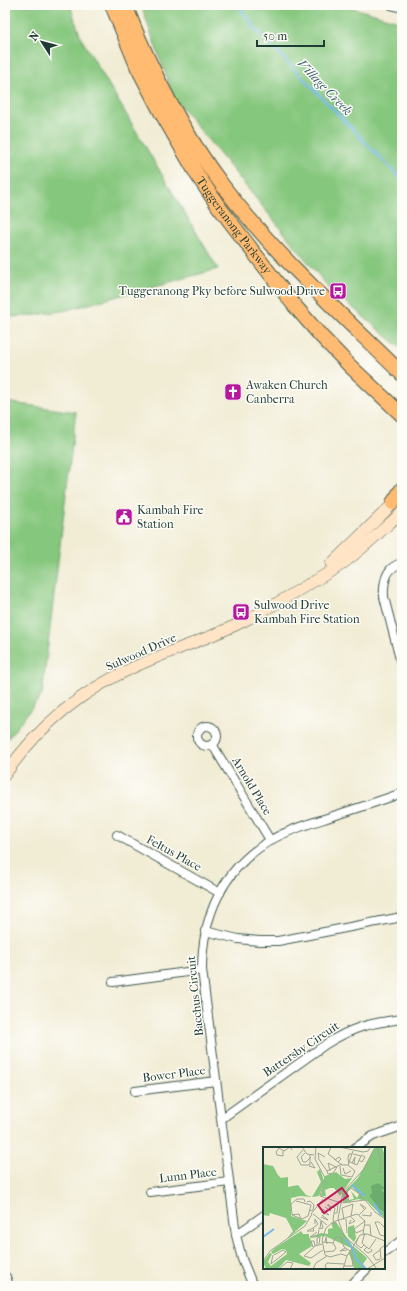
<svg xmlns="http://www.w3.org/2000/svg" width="407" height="1291" font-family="'IM FELL French Canon',serif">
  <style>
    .green { fill: #86c77e; stroke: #528259 }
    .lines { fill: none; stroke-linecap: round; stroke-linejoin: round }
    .stream { stroke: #78b9ed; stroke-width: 2.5 }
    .minor-casing { stroke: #3e574c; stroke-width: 10 }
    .tertiary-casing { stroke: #3e574c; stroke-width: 12 }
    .secondary-casing { stroke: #3e574c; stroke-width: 12 }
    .motorway-casing { stroke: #3e574c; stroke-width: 16 }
    .minor { stroke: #fff; stroke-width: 8 }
    .tertiary { stroke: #fff; stroke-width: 10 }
    .secondary { stroke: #ffe4c6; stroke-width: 11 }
    .motorway { stroke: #ffbb71; stroke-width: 14 }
    .labels { text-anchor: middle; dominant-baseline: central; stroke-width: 3; stroke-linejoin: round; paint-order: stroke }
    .street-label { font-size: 12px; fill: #1f3d34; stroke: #fdfcf7 }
    .poi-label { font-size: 12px; fill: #1f3d34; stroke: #fdfcf7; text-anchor: start }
    .water-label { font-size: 13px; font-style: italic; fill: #3a626c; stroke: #fdfcf7 }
    .inset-river { fill: none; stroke: #78b9ed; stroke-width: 2 }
    .inset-road { fill: none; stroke: #9da694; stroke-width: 1 }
    .view { fill: #c2185b; fill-opacity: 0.15; stroke: #c2185b; stroke-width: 2 }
    .inset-edge { fill: none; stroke: #1f3d34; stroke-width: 2 }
  </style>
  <rect width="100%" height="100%" fill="#fdfcf7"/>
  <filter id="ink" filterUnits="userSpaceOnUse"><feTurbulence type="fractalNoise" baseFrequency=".025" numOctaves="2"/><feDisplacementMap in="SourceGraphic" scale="8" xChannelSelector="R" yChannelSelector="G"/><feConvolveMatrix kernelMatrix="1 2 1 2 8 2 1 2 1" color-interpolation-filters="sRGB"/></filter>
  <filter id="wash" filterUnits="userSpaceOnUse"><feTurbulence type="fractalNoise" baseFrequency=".012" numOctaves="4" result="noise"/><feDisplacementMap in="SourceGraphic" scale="16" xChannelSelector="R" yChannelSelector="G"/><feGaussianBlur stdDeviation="0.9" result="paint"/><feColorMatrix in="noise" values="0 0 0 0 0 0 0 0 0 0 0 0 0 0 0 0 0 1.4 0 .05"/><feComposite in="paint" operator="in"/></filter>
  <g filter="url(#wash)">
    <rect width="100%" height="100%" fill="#f1ecd4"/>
    <g class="green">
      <path d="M5 5H70L81 38 218 269 67 310 30 316 5 317Z"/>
      <path d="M141 5H343L402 22V349L329 288 174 98Z"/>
      <path d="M5 402 76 412 42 695 5 742Z"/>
    </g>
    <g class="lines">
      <path class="stream" d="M238 5 257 31 402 180"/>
    </g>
  </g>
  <g filter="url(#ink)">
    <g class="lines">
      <defs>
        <g id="minor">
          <path d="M391 5 402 8"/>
          <path d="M402 563C386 567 383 582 384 597L402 667"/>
          <circle cx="207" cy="736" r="10"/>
          <path d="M212 744 270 840"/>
          <path d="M117 835 220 893"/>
          <path d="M205 931 238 939 259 941H278L402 917"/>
          <path d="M113 982 202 970"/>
          <path d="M135 1091 216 1081"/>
          <path d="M221 1119 326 1044C353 1027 370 1023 402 1019"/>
          <path d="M355 1148 373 1136 402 1126"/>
          <path d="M150 1192 229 1182"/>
          <path d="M236 1235 264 1215"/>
          <path d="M384 1253 402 1240"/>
          <path d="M253 1286 242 1259 236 1235 202 970C202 916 223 868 271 840 288 830 308 824 327 818 352 810 377 802 402 793"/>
          <path d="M350 1286 368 1268"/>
        </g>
        <path id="tertiary" d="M5 1277 8 1286"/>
        <g id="secondary">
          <path d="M331 564 399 498"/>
          <path d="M5 775C37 727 82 691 134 667 170 650 210 639 246 620 267 609 288 597 309 584 321 577 333 571 345 562 365 547 383 529 402 512"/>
        </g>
        <g id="motorway">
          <path id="s1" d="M112 5 138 68 161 112 198 176 219 207 294 305 321 336 350 366 402 415"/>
          <path d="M125 5C150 69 181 130 223 186 275 255 340 313 402 374"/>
          <path d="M393 503 402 489"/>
        </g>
      </defs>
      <use href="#minor" class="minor-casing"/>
      <use href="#tertiary" class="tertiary-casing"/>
      <use href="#secondary" class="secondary-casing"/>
      <use href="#motorway" class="motorway-casing"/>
      <use href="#minor" class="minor"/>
      <use href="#tertiary" class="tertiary"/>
      <use href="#secondary" class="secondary"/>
      <use href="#motorway" class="motorway"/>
    </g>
  </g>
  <defs>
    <symbol id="bus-square" viewBox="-11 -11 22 22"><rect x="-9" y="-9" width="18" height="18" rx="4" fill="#b5179e" stroke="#fdfcf7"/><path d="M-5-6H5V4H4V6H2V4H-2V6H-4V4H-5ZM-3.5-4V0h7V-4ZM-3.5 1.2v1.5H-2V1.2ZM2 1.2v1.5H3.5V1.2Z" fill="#fff"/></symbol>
    <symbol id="church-square" viewBox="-11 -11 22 22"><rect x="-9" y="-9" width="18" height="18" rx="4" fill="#b5179e" stroke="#fdfcf7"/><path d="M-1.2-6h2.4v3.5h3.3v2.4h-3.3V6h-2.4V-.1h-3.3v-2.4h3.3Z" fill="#fff"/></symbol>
    <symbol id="civic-square" viewBox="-11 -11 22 22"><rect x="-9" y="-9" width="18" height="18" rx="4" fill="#b5179e" stroke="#fdfcf7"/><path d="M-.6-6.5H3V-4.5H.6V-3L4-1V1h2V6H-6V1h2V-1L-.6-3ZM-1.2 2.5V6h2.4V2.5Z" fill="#fff"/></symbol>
  </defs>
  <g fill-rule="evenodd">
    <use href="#bus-square" x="328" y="281" width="20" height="20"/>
    <use href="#church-square" x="223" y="382" width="20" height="20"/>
    <use href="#civic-square" x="114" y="507" width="20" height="20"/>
    <use href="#bus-square" x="231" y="602" width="20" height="20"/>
  </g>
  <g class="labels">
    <g class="street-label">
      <text stroke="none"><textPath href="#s1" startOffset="253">Tuggeranong Parkway</textPath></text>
      <text transform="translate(141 652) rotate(-24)">Sulwood Drive</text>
      <text transform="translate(252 786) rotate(59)">Arnold Place</text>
      <text transform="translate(174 853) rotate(29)">Feltus Place</text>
      <text transform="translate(195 996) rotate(-96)">Bacchus Circuit</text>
      <text transform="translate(301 1049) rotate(-34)">Battersby Circuit</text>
      <text transform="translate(174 1074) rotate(-7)">Bower Place</text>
      <text transform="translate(188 1175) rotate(-7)">Lunn Place</text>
    </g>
    <g class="poi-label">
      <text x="325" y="291" text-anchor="end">Tuggeranong Pky before Sulwood Drive</text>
      <text x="246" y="385">Awaken Church<tspan x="246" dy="14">Canberra</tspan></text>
      <text x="137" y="510">Kambah Fire<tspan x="137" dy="14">Station</tspan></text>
      <text x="254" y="605">Sulwood Drive<tspan x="254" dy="14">Kambah Fire Station</tspan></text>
    </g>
    <g class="water-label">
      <text transform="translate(325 87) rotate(46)">Village Creek</text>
    </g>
  </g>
  <g transform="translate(263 1147)">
    <rect width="122" height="122" fill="#f1ecd4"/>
    <path d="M112 0H119L122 9V72L104 54 95 52 80 56V46L95 31ZM89 40 96 47 94 51 88 44 91 52 85 53 84 45ZM0 17 10 19 15 28 18 31 25 30V40L35 38 43 48 49 50 58 35 54 25 57 22 61 34 56 49 49 50 37 49 28 51V69L44 74 23 93 30 84 23 71 7 66 6 69 0 68ZM73 25 82 32 89 31 77 49 71 41H67L62 43 63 49H58L62 29ZM73 75 89 98 88 101 62 89 47 91 49 99 36 107 48 116 46 119 23 113 15 122H3L0 115 7 106 9 107 5 115 8 119 24 107 23 103 19 102 10 107 8 105 12 101 38 84 40 87H46V91L58 86 65 87V82L70 81 68 76ZM91 78 93 91 91 95 85 89V80ZM90 99 104 111 100 117 104 122 91 121 86 106Z" fill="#86c77e" fill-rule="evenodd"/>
    <path d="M115 36 122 41 118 43 122 47V65L116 62 106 48 109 47 108 39Z" fill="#6cac6d"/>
    <path class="inset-river" d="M89 38 102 49M111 56 118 68M0 90 11 82M82 92 90 102 93 112 103 122"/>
    <path class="inset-road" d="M39 0 44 7 51 8M53 0 52 12 62 31 57 49 78 56 88 55M68 0 65 7 72 12M76 0 100 5 105 4 108 0M87 0H103M112 0 101 22 80 45 75 72 81 89 104 109 114 122M114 0 118 14 116 26 120 25M16 1 13 5 14 8 20 9V4M16 1 21 4 27 0 29 3M40 3 34 10 38 18H47V8M42 6 38 10 40 15H43L48 10M55 11 64 24 79 17M56 11 55 6 62 10M71 12 79 18H85L90 4M72 13 76 10 78 12 75 15M96 13 99 15 102 10 98 8M87 15 94 18 98 9 90 7M89 16 92 10 91 17M86 17 85 11 86 7H89M46 19 52 21 48 15M77 19 78 28 89 30 92 24 85 18M80 21 82 27 88 24M64 24 65 27 70 26 74 20M67 24 65 16 73 20M33 54 48 58 45 69 39 72 29 68 28 57 34 52H41L42 55M44 55 47 54 51 58 50 63 46 64M86 55 84 45 88 41 98 48 99 52M86 55 102 53 113 66M64 58 72 61 70 72 71 77 73 76M62 60 68 64 65 57M71 60 75 57 74 66H71M58 65 66 68 60 62M112 65 122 72M48 67 60 52M50 67 64 78M29 68 36 67 38 72M96 68 103 61 97 57 101 62M99 68 108 69V65M87 69 92 74 86 77 88 73M58 70 65 73 59 68M83 72 84 86M81 73 79 61 90 57 88 69M102 78H107L108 89M50 81 44 84H51L50 81 55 77 52 72V77M55 82 60 81 58 74 57 81M100 83 93 86 91 82 102 74M54 85 47 90 55 88 56 83M102 86 99 96 106 102 113 92M121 89 117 88 112 75H116L122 81M95 91 93 97 98 101 101 98M59 95 70 96 73 101 71 104 61 105M62 95 63 90 64 97M70 96 73 90H78L81 100 87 104M59 97 52 99 41 109 48 111 60 103M54 98V91L57 90 56 97M50 100 48 94H51L52 99M104 100 101 103 105 106 109 104 108 102M82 101 77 104 84 103M117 103 110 108 113 113 117 112M7 104 42 79 49 67M10 108 8 117 23 105 20 103 11 108M84 109 78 107 67 110 62 108 59 93 63 81 70 75 94 67 102 74 100 87M118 112 117 102 122 98M0 114 7 104M81 119H90L89 108 85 106M16 122 24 115 30 116 27 122M33 122H50M50 122 53 116 64 109M64 122 62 119 64 116 81 117M80 122 84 109 97 88 104 87 122 94M104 122 122 111"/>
    <path class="view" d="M79 41 85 49 61 66 55 58Z"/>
    <rect width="122" height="122" class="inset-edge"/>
  </g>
  <rect width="407" height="1291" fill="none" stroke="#fdfcf7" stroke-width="20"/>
  <g transform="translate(42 42) rotate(306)" stroke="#fdfcf7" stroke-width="3" paint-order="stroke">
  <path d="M0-3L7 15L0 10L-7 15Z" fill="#1f3d34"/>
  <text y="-6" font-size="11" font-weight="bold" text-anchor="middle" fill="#1f3d34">N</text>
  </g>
  <path d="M257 40v6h67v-6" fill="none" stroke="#1f3d34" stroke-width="2"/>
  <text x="263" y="40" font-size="12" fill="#1f3d34" stroke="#fdfcf7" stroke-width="3" paint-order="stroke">50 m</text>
</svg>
